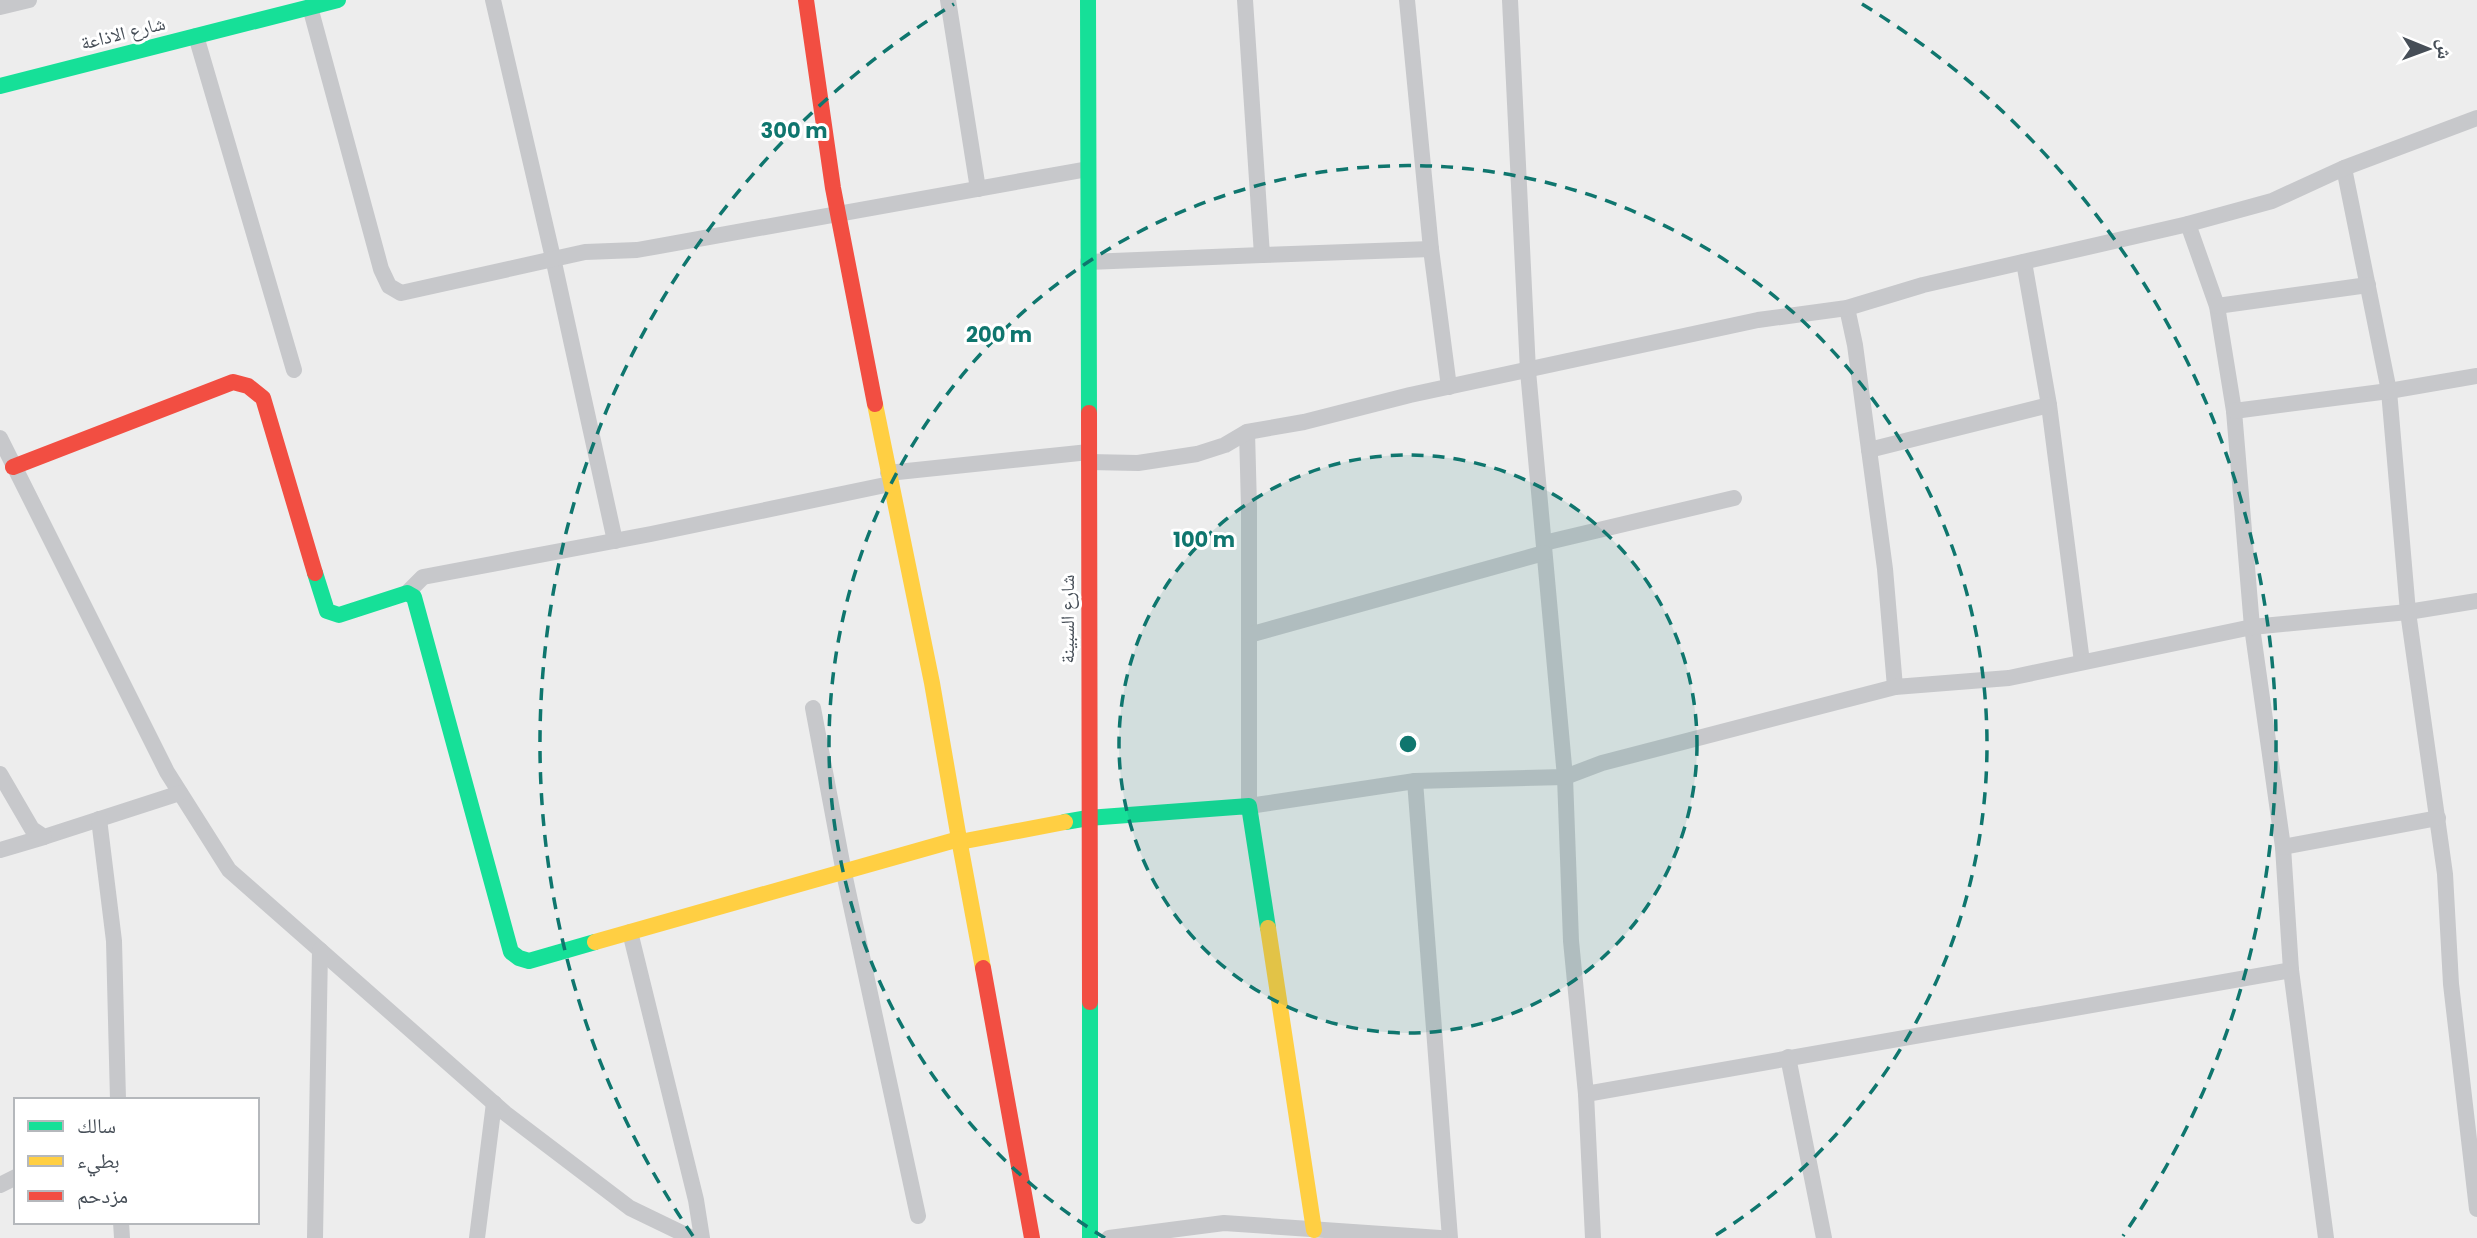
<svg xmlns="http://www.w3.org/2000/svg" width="2477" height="1238" font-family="Poppins,'Noto Naskh Arabic',sans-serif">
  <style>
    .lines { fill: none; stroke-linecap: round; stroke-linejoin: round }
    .street { stroke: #c7c8cb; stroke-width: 16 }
    .fast { stroke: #16e098; stroke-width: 16 }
    .slow { stroke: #ffcf43; stroke-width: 16 }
    .jam { stroke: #f24e42; stroke-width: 16 }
    .ring { fill: none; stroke: #0f766e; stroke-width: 3.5; stroke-dasharray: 12 9 }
    .labels { text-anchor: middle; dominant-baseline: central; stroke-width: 6; stroke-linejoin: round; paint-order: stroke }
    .street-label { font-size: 19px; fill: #464e57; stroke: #fff }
    .centre { fill: #0f766e; stroke: #fff; stroke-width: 3.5 }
    .ring-label { font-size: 21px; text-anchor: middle; font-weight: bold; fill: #0f766e; stroke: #fff; stroke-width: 6; stroke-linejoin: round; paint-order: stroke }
  </style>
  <rect width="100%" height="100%" fill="#ededed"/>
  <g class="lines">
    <g class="street">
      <path d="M493 0 553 258 615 541"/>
      <path d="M948 0 978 189"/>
      <path d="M1245 0 1262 255 1431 249"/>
      <path d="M1407 0 1431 249 1449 387"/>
      <path d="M1510 0 1528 371 1565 777 1571 941 1586 1094 1593 1238"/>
      <path d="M0 7 29 0"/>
      <path d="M310 7 381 269 389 286 401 293 585 252 637 250 1088 169"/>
      <path d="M196 36 294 370"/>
      <path d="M2344 168 2389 391 2408 612 2445 874 2451 984 2477 1209"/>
      <path d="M2188 224 2217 306 2234 411 2252 627 2283 847 2291 970 2326 1238"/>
      <path d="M1088 262 1262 255"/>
      <path d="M2024 262 2049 405 2082 662"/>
      <path d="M2217 306 2368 285"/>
      <path d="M2234 411 2389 391 2477 376"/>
      <path d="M1247 432 1249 507V806L1415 781 1565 777 1602 763 1895 687 1885 569 1855 345 1847 308"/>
      <path d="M0 438 167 772 229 870 505 1113 630 1208 692 1238"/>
      <path d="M1869 450 2049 405"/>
      <path d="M1089 462 1138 463 1197 454 1225 445 1247 432 1304 422 1410 395 1758 320 1847 308 1923 285 2188 224 2272 201 2344 168 2477 118"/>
      <path d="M888 473 1089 452"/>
      <path d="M1544 543 1734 498"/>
      <path d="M407 593 423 577 651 534 890 484"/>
      <path d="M1249 635 1544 553"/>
      <path d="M1895 687 2009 678 2252 627 2408 612 2477 601"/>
      <path d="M813 708 844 873 918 1216"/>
      <path d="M0 774 32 829 44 837 180 793"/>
      <path d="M1415 781 1450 1238"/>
      <path d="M99 819 114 941 118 1100"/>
      <path d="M2283 847 2438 818"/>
      <path d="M0 850 44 837"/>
      <path d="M630 932 696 1200 702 1238"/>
      <path d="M1788 1057 1824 1238"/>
      <path d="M1586 1094 2291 970"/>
      <path d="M0 1185 16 1177"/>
      <path d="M121 1222 122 1238"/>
      <path d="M315 1238 320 950"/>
      <path d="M477 1238 494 1103"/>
      <path d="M1109 1238 1224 1223 1440 1238"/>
    </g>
    <g class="fast">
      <path d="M1088 0 1089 413"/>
      <path d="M0 86 338 0"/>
      <path d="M315 573 327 611 339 615 407 593 414 597 511 952 519 958 529 961 595 942"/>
      <path d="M1065 822 1088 818 1249 806 1268 928"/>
      <path d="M1090 1002V1238"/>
    </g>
    <g class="slow">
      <path d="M875 404 932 683 959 839 965 841 1065 822"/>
      <path d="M1268 928 1314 1230"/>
      <path d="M595 942 959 839 983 968"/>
    </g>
    <g class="jam">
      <path d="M806 0 833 188 875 404"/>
      <path d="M1089 413 1090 1002"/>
      <path d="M13 467 233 382 248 386 263 398 315 573"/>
      <path d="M983 968 1032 1238"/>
    </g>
  </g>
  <circle cx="1408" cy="744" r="289" fill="#0f766e" fill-opacity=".12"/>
  <g class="ring">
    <circle cx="1408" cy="744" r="289"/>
    <path d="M1105 1238A579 579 0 1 1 1711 1238"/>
    <path d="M693 1236A868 868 0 0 1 954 4M1862 4A868 868 0 0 1 2123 1236"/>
  </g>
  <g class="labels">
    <g class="street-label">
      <text transform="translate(123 33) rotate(-14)">شارع الاذاعة</text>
      <text transform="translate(1067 619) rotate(-90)">شارع السبينة</text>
    </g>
  </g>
  <circle cx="1408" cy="744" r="10" class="centre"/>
  <g class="ring-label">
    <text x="794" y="138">300 m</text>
    <text x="999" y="342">200 m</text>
    <text x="1204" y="547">100 m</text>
  </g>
  <rect x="14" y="1098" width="245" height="126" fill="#ffffff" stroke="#b5b8bc" stroke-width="2"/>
  <rect x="28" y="1121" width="35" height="10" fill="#16e098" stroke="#b5b8bc" stroke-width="2"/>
  <text x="77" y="1133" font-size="21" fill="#464e57">سالك</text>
  <rect x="28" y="1156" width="35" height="10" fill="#ffcf43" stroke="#b5b8bc" stroke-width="2"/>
  <text x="77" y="1168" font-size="21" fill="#464e57">بطيء</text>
  <rect x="28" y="1191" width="35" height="10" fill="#f24e42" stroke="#b5b8bc" stroke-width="2"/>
  <text x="77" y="1203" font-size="21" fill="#464e57">مزدحم</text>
  <g transform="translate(2428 49) rotate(91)" stroke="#ffffff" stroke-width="5" paint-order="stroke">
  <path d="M0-5L12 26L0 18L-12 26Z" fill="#464e57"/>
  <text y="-10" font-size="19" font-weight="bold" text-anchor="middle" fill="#464e57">ش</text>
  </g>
</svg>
